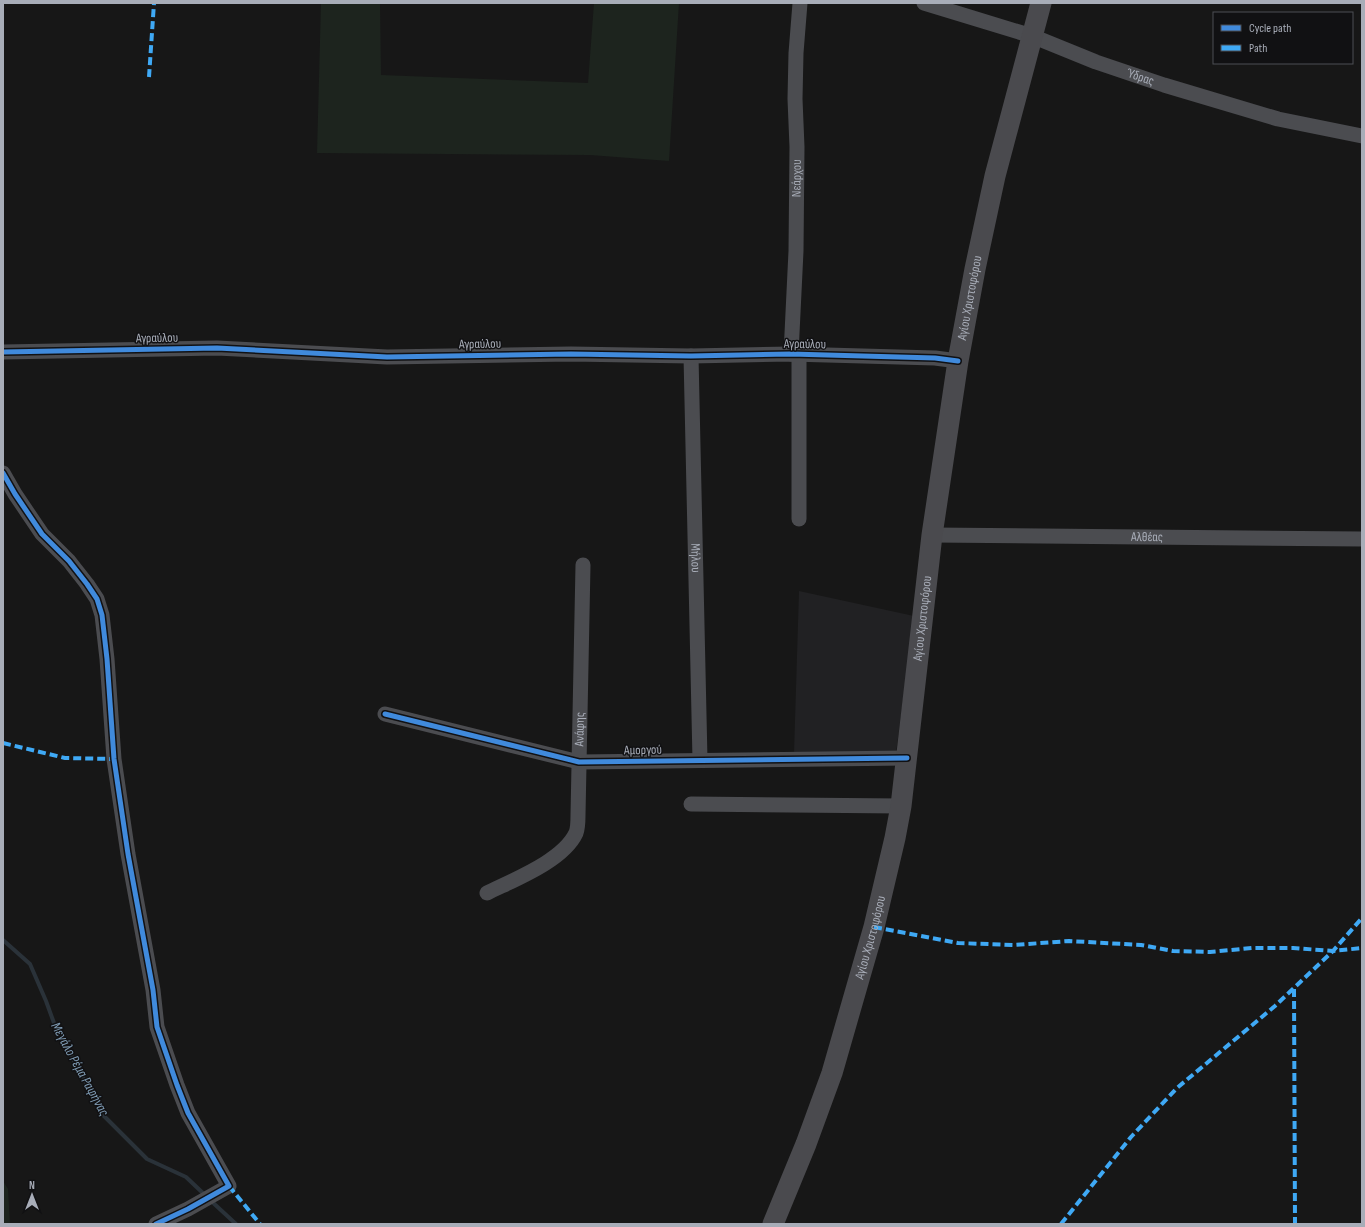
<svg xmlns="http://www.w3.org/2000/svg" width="1365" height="1227" font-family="'Sofia Sans Condensed',sans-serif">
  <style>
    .built { fill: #212123 }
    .green { fill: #1d241e }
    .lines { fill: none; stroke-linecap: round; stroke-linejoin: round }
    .stream { stroke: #2a3239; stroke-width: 4 }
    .minor { stroke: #4b4c50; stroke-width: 15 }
    .secondary { stroke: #4a4a4e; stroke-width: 21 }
    .quiet { stroke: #3fa9f5; stroke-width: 4; stroke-dasharray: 8 4; stroke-linecap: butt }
    .cycleway-casing { stroke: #111113; stroke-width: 8 }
    .cycleway { stroke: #408adc; stroke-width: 5 }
    .labels { text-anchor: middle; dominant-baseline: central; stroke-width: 3; stroke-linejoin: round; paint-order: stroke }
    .street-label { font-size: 13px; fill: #a8adb8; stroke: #111113 }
    .water-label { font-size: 14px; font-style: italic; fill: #7f9bb3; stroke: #111113 }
  </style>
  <rect width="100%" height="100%" fill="#171717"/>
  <path class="built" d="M799 591 914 616 896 753H794Z"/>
  <g class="green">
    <path d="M321 3H380L381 75 588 83 594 3H679L669 161 590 155 317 153Z"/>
    <path d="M3 1181 8 1189 10 1224H3Z"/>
  </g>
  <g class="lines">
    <g class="stream">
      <path d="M3 940 30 964 46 1001 54 1023 103 1115 147 1159 186 1177 205 1195"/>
      <path d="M210 1200 236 1224"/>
    </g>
    <g class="minor">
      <path id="s1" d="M924 3 1032 36 1096 62 1164 85 1278 119 1362 136"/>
      <path d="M3 352 217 348 387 357 571 354 691 356 791 354 935 358 958 361"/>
      <path id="s2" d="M791 354 796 251 797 147 795 99 796 53 800 3"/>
      <path id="s3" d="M691 356 700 760"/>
      <path d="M3 473 15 494 42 534 69 561 87 584 97 599 102 615 107 659 114 759 128 854 153 990 157 1027 177 1085 188 1113 229 1186 188 1209 156 1224"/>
      <path d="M799 519V355"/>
      <path id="s4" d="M932 535 1362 539"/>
      <path d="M385 714 579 762 907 758"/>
      <path d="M691 804 901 806"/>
      <path id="s5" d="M487 893C513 880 563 861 576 833 578 828 578 820 578 815L583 565"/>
    </g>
    <path class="secondary" id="s6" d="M773 1224 806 1144 832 1073 874 927 895 838 901 806 932 535 958 361 975 269 995 176 1041 3"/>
    <g class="quiet">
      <path d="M149 77 154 3"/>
      <path d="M3 743 65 758 114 759"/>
      <path d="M874 927 958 943 1014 945 1069 941 1141 945 1173 951 1210 952 1252 948H1293L1333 951 1362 948"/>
      <path d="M1294 989 1295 1224"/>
      <path d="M229 1186 260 1224"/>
      <path d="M1061 1224 1131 1137 1177 1088 1275 1006 1333 951 1362 918"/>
    </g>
    <defs>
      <g id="cycleway">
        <path d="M3 352 217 348 387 357 571 354 691 356 791 354 935 358 958 361"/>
        <path d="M3 473 15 494 42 534 69 561 87 584 97 599 102 615 107 659 114 759 128 854 153 990 157 1027 177 1085 188 1113 229 1186 188 1209 156 1224"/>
        <path d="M385 714 579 762 907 758"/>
      </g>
    </defs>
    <use href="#cycleway" class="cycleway-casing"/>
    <use href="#cycleway" class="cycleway"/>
  </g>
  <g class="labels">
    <g class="street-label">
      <text stroke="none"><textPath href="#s1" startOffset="229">Ύδρας</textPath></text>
      <text stroke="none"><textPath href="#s2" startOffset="176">Νεάρχου</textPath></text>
      <text stroke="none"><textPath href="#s6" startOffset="951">Αγίου Χριστοφόρου</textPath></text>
      <text transform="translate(157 338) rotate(-1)">Αγραύλου</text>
      <text transform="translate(480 344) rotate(-1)">Αγραύλου</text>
      <text transform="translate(805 344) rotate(1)">Αγραύλου</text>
      <text stroke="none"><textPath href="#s4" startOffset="215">Αλθέας</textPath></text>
      <text stroke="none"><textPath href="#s3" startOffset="202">Μήλου</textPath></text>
      <text stroke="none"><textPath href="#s6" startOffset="627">Αγίου Χριστοφόρου</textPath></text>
      <text stroke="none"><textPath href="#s5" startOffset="213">Ανάφης</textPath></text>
      <text transform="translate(643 750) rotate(-1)">Αμοργού</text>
      <text stroke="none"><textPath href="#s6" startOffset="303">Αγίου Χριστοφόρου</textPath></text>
    </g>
    <g class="water-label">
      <text transform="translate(80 1069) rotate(61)">Μεγάλο Ρέμα Ραφήνας</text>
    </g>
  </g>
  <rect width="1365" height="1227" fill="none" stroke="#a8adb8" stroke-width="8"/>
  <rect x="1213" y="12" width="140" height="52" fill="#111113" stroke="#4d4f55"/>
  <rect x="1221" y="25" width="20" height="6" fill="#408adc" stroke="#4d4f55"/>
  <text x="1249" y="32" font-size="12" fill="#a8adb8">Cycle path</text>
  <rect x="1221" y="45" width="20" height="6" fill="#3fa9f5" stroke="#4d4f55"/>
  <text x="1249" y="52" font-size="12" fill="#a8adb8">Path</text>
  <g transform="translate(32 1195)" stroke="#111113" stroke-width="3" paint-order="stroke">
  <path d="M0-3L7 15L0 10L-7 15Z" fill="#a8adb8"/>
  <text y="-6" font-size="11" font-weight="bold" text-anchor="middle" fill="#a8adb8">N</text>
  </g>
</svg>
